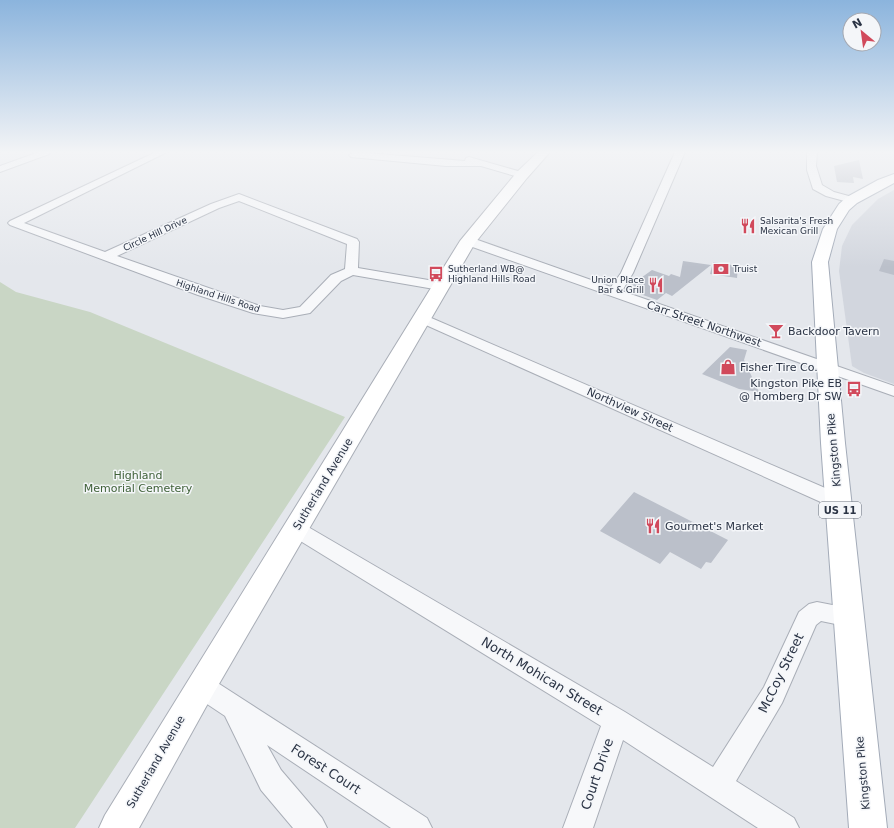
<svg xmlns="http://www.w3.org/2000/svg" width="894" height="828" font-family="'DejaVu Sans',sans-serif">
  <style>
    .built { fill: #d2d6de }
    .green { fill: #c9d6c5 }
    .building { fill: #bbc0ca }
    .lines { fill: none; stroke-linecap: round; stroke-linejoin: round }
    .street-casing { stroke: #a9aeb7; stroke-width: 2 }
    .secondary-casing { stroke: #a9aeb7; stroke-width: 2 }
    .primary-casing { stroke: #a3abb8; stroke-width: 2 }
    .street { fill: #f7f8fa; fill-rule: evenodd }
    .secondary { fill: #fff; fill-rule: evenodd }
    .primary { fill: #fff; fill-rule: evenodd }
    .labels { text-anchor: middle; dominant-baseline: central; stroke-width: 3; stroke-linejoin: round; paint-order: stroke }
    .far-poi-label { font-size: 9px; fill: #2b3445; stroke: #f4f6f9; text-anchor: start }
    .far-street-label { font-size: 9px; fill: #2b3445; stroke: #f4f6f9 }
    .shield { fill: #f4f6f9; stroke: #676e7b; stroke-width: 1 }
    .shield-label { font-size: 10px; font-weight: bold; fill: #2b3445 }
    .street-label { font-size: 11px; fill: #2b3445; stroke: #f4f6f9 }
    .poi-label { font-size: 11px; fill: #2b3445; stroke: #f4f6f9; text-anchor: start }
    .park-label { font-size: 11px; fill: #3f6138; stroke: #f4f6f9 }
    .near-street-label { font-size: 13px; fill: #2b3445; stroke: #f4f6f9 }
  </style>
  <rect width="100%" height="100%" fill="#e4e7ec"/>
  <path class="built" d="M894 190V384L864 373 852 366 839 271 842 246 852 225 878 199Z"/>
  <path class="green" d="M0 282 16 292 90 312 345 417 75 828H0Z"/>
  <g class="building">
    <path d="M859 160 863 179 853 177 854 183 837 182 834 166Z"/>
    <path d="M884 259 894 261V275L879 271Z"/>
    <path d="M683 261 711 265 672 296 666 293 657 300 629 290 635 286 631 285 652 270 669 276 671 274 680 277Z"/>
    <path d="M713 262 738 266 737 278 710 274Z"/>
    <path d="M730 347 747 350 744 360 759 392 739 389 702 374Z"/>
    <path d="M634 492 728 540 711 563 706 562 701 569 670 552 660 564 600 531Z"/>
  </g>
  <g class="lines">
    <defs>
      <g id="street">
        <path d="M39 152H51L49 154 0 172V166Z"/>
        <path d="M156 152H167L24 223 105 252 211 204 239 194 357 239 359 242 358 268 440 282 445 283 447 286 445 289 440 290 353 275 341 281 310 313 283 318 253 313 198 295 10 225 8 223 10 221ZM239 201 347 244 345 269 331 275 300 307 283 310 260 306 117 256 219 208Z"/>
        <path d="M354 152 465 161 466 158 469 157 525 173 527 175 522 178 481 166H446L351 157 349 155Z"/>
        <path d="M675 152H685L633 273 622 291 894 386V396L464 244 462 241 464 238H472L611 287 621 273Z"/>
        <path d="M807 152H817L816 166 822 185 834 192 856 198 857 200 856 202 852 203 826 196 813 189 807 170Z"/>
        <path d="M422 314 846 497 849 502 846 507 839 509 832 507 417 321 415 318 417 315Z"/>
        <path d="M296 521 303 524 625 712 713 767 764 687 799 612 809 604 817 602 858 610 862 617 858 624 850 627 821 621 816 625 782 703 736 781 794 818 799 828H758L623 740 593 828H563L601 726 289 534 286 529 289 524Z"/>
        <path d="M201 675 210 678 427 818 432 828H391L267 745 281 770 322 818 327 828H293L261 790 225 716 192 694 188 686 192 678Z"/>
      </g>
      <path id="secondary" d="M538 152H550L527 178 475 243 212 696 139 828H99L105 815 460 241 517 172Z"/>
      <path id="primary" d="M894 174V183L857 203 849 210 837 229 828 262 845 443 887 828H849L821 443 812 262 823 229 839 204 847 197 878 180Z"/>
    </defs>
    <use href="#street" class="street-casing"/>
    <use href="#secondary" class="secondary-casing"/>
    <use href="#primary" class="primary-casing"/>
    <use href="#street" class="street"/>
    <use href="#secondary" class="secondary"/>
    <use href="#primary" class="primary"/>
  </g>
  <linearGradient id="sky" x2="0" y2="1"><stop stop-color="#8bb4dd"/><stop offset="0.57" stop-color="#f3f4f6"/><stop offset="1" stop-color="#f3f4f6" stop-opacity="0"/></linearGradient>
  <rect width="894" height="267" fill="url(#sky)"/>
  <defs>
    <symbol id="restaurant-bare" viewBox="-9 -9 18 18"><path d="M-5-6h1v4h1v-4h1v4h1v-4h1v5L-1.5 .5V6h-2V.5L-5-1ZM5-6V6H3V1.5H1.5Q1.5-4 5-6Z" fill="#d1495b" stroke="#f4f6f9" stroke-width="2.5" paint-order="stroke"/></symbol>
    <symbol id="bank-bare" viewBox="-9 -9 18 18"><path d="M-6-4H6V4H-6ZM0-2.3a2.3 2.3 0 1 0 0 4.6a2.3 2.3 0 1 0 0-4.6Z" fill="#d1495b" stroke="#f4f6f9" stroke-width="2.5" paint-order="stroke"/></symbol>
    <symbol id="bus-bare" viewBox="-9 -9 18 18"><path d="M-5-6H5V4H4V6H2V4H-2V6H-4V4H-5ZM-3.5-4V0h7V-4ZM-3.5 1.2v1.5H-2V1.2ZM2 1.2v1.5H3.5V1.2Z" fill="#d1495b" stroke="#f4f6f9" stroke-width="2.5" paint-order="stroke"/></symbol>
    <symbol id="bar-bare" viewBox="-9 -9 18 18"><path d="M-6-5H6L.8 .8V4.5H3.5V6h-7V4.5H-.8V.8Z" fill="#d1495b" stroke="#f4f6f9" stroke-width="2.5" paint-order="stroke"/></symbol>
    <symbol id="shop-bare" viewBox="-9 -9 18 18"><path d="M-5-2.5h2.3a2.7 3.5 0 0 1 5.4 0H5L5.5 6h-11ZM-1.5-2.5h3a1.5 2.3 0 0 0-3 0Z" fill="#d1495b" stroke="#f4f6f9" stroke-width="2.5" paint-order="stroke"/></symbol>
  </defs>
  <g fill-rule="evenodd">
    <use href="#restaurant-bare" x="737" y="215" width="22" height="22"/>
    <use href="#bank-bare" x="710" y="258" width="22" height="22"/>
    <use href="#bus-bare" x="425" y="263" width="22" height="22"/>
    <use href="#restaurant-bare" x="645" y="274" width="22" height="22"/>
    <use href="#bar-bare" x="765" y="320" width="22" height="22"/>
    <use href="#shop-bare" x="717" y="356" width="22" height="22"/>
    <use href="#bus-bare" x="843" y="378" width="22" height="22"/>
    <use href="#restaurant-bare" x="642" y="515" width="22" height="22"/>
  </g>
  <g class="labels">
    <g class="far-poi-label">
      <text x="760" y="221">Salsarita's Fresh<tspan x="760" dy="10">Mexican Grill</tspan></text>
      <text x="448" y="269">Sutherland WB@<tspan x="448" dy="10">Highland Hills Road</tspan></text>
      <text x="733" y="269">Truist</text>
      <text x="644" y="280" text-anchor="end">Union Place<tspan x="644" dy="10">Bar &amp; Grill</tspan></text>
    </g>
    <g class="far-street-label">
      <text transform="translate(155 234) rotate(-25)">Circle Hill Drive</text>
      <text transform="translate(218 296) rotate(18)">Highland Hills Road</text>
    </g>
    <rect class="shield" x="819" y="502" width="42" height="16" rx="3"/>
    <g class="shield-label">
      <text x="840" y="510">US 11</text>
    </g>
    <g class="street-label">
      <text transform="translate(704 324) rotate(19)">Carr Street Northwest</text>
      <text transform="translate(630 410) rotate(24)">Northview Street</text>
      <text transform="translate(834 450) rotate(-95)">Kingston Pike</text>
      <text transform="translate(323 484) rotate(-59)">Sutherland Avenue</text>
      <text transform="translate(156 762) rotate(-60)">Sutherland Avenue</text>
      <text transform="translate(863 773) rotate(-95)">Kingston Pike</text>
    </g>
    <g class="poi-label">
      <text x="788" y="331">Backdoor Tavern</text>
      <text x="740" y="367">Fisher Tire Co.</text>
      <text x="842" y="383" text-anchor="end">Kingston Pike EB<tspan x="842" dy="13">@ Homberg Dr SW</tspan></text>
      <text x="665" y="526">Gourmet's Market</text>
    </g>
    <g class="park-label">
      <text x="138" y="475">Highland<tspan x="138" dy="13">Memorial Cemetery</tspan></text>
    </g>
    <g class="near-street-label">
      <text transform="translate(781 673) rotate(-64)">McCoy Street</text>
      <text transform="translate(542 676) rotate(31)">North Mohican Street</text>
      <text transform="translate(326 769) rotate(33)">Forest Court</text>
      <text transform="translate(597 774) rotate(-71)">Court Drive</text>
    </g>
  </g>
  <g transform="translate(862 32) rotate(331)"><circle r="19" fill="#f4f6f9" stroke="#a4a8b1"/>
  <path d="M0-3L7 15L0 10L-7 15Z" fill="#d1495b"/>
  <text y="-6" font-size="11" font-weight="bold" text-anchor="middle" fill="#2b3445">N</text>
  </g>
</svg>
